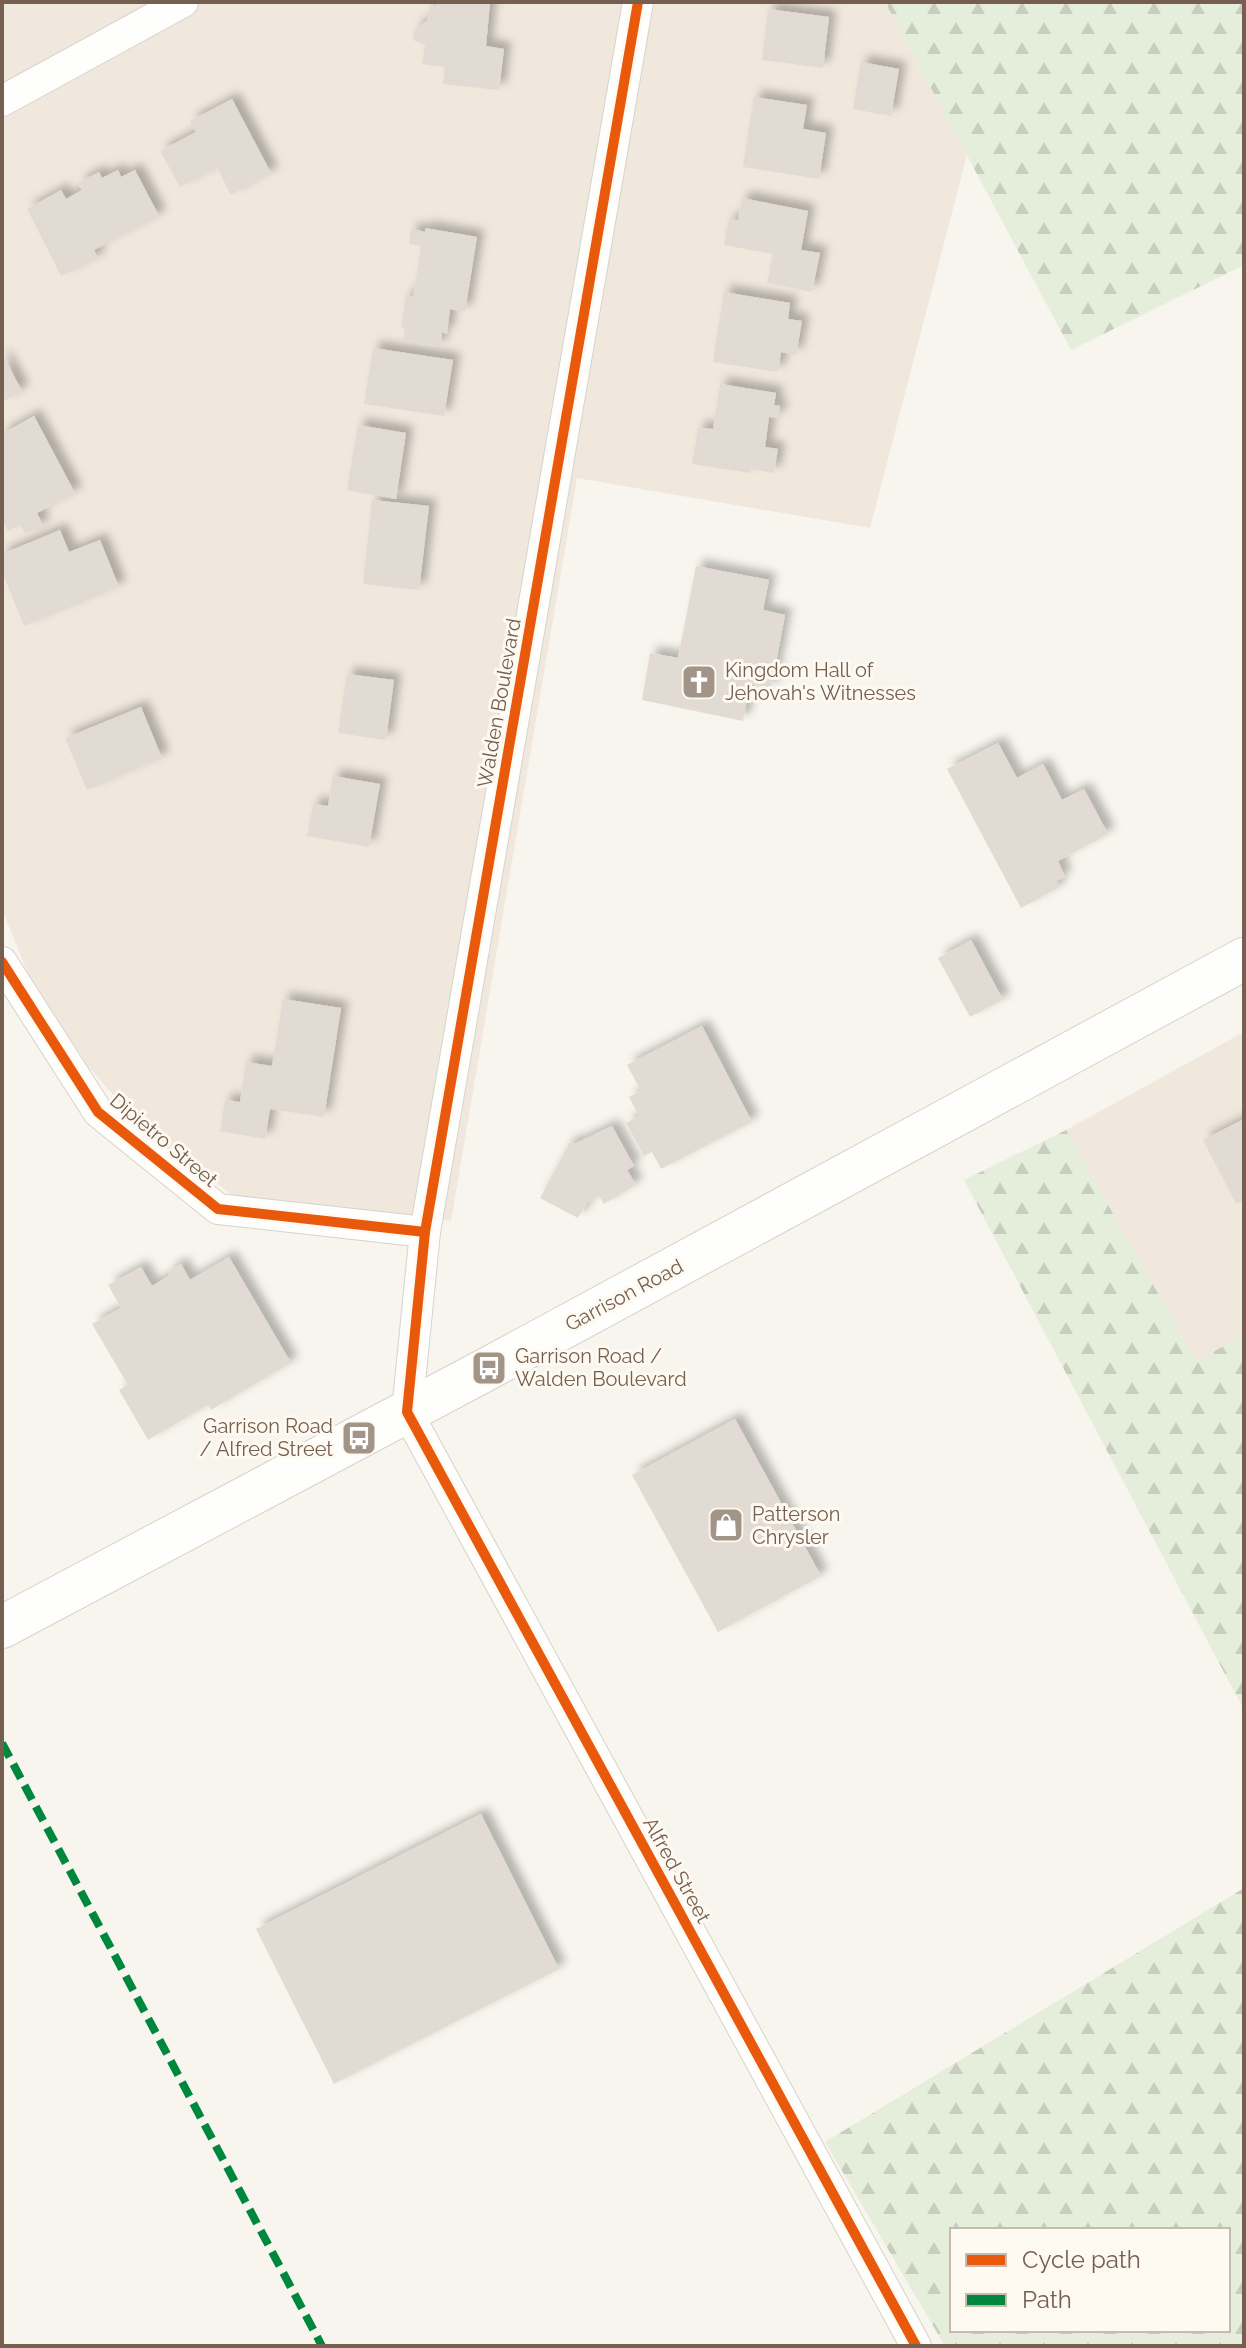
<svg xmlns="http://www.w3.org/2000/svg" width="1246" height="2348" font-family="Raleway,sans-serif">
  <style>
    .residential { fill: #f0e8dd }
    .forest { fill: url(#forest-firs); fill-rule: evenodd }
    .building { fill: #e1dbd4; filter: url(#shadow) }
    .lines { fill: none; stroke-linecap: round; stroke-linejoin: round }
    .minor-casing { stroke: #d7d2cc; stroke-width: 32 }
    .secondary-casing { stroke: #d8d2cc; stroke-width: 44 }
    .minor { stroke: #fefefc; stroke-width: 30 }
    .secondary { stroke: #fefefc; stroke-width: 42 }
    .quiet { stroke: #00873e; stroke-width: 8; stroke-dasharray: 16 8; stroke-linecap: butt }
    .cycleway-casing { stroke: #fef9f1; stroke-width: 15 }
    .cycleway { stroke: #e8590c; stroke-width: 10 }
    .labels { text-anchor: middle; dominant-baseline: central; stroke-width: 6; stroke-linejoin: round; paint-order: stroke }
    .poi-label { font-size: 20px; fill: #745f50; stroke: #fef9f1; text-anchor: start }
    .street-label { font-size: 20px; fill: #745f50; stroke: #fef9f1 }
  </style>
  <defs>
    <pattern id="forest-firs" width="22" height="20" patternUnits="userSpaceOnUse" patternTransform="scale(2)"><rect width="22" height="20" fill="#e4eeda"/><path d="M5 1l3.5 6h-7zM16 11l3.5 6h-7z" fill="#c7cebd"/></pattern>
    <filter id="shadow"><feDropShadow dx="7" dy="-7" stdDeviation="4" flood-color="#0004"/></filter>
  </defs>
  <rect width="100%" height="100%" fill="#f8f5ee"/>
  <g class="residential">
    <path d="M2 2H885L967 155 870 528 577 478 451 1221 238 1199 148 1135 87 1065 28 974 2 909Z"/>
    <path d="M1244 1032V1335L1196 1361 1066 1130Z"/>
  </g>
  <g class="forest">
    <path d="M885 2H1244V265L1071 350Z"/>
    <path d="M1066 1130 1196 1361 1244 1335V1710L964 1180Z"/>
    <path d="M1244 1888V2346H945L825 2142ZM952 2230H1228V2330H952Z"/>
  </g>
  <g class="building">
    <path d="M437 2H490L486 46 504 49 499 90 443 84 445 67 422 64 425 45 413 40 415 29 427 21 430 6H436Z"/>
    <path d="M768 9 829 17 823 68 762 60Z"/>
    <path d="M861 62 899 69 891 116 853 109Z"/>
    <path d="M754 97 807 105 803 129 826 133 819 179 743 167Z"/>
    <path d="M232 99 271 173 231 195 217 168 180 187 160 151 196 132 190 121Z"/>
    <path d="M118 170 121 177 135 170 159 216 94 250 98 258 61 276 27 209 61 190 66 199 82 190 78 183 99 172 102 178Z"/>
    <path d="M742 198 808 211 801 250 820 253 812 292 767 283 773 254 724 245 729 219 738 220Z"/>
    <path d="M425 228 477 237 465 312 450 309 447 334 442 332 440 347 403 341 405 328H401L406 295 413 297 421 246 409 244 411 229 425 232Z"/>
    <path d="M724 292 790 303 788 319 802 321 796 355 781 352 778 372 713 362Z"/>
    <path d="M373 348 453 360 444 416 364 404Z"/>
    <path d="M2 354 22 391 2 402Z"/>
    <path d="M720 384 776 393 774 405 780 406 778 418 769 417 765 447 778 449 774 473 751 469V473L692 464 698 428 713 429Z"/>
    <path d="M34 416 75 493 37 513 43 525 25 534 20 525 8 531 2 519V434Z"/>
    <path d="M358 425 406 433 396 499 347 490Z"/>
    <path d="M372 500 429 506 419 590 363 584Z"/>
    <path d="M60 530 69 552 100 540 119 587 24 626 2 572V554Z"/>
    <path d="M696 566 769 580 763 610 785 615 771 689 750 684 743 721 642 700 650 653 678 658Z"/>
    <path d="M347 674 394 680 386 740 338 733Z"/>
    <path d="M141 707 162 758 87 790 65 738Z"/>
    <path d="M998 743 1017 778 1043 764 1062 800 1084 789 1108 834 1058 861 1065 877 1056 881 1060 887 1021 908 947 769Z"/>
    <path d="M333 776 380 784 369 847 307 836 313 804 328 806Z"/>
    <path d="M971 940 1003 1000 970 1017 938 958Z"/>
    <path d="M283 999 341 1008 324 1117 270 1109 265 1139 220 1131 225 1100 240 1102 246 1062 272 1066Z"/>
    <path d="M702 1026 752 1122 661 1169 652 1152 644 1156 626 1123 639 1116 629 1097 641 1091 627 1065Z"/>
    <path d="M1244 1119V1200L1236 1204 1203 1140Z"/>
    <path d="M612 1126 634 1166 627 1170 636 1185 604 1204 599 1196 587 1203 578 1218 540 1198 570 1142 574 1144Z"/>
    <path d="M229 1257 291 1363 211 1410 208 1405 148 1440 119 1390 128 1385 92 1324 121 1308 108 1285 141 1267 152 1286 170 1275 168 1272 181 1264 190 1280Z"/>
    <path d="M735 1419 821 1576 718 1632 632 1475Z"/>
    <path d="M481 1814 559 1969 334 2084 256 1929Z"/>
  </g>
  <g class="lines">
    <defs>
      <g id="minor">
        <path d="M638 2 425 1232 407 1412 916 2346"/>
        <path d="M2 101 183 2"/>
        <path d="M2 962 98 1112 218 1209 425 1232"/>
      </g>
      <path id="secondary" d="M2 1627 489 1368 1244 959"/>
    </defs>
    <use href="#minor" class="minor-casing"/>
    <use href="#secondary" class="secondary-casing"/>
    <use href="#minor" class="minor"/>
    <use href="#secondary" class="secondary"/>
    <path class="quiet" d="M2 1743 322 2346"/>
    <defs>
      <g id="cycleway">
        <path d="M638 2 425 1232 407 1412 916 2346"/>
        <path d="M2 962 98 1112 218 1209 425 1232"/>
      </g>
    </defs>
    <use href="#cycleway" class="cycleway-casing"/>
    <use href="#cycleway" class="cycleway"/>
  </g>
  <defs>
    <symbol id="church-square" viewBox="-11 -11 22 22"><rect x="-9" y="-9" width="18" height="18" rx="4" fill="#a29487" stroke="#fef9f1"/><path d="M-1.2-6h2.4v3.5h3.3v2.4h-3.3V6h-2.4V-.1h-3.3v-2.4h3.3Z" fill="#fff"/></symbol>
    <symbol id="bus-square" viewBox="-11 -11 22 22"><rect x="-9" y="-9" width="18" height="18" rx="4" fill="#a29487" stroke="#fef9f1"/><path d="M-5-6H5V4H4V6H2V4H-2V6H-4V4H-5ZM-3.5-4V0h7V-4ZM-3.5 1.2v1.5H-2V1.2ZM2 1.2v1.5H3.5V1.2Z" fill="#fff"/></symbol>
    <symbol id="shop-square" viewBox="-11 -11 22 22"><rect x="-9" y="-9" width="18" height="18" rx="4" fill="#a29487" stroke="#fef9f1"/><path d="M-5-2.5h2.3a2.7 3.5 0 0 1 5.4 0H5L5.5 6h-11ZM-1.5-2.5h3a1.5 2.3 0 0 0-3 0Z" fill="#fff"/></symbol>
  </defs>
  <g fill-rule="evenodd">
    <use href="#church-square" x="679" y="662" width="40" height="40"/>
    <use href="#bus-square" x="469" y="1348" width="40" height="40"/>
    <use href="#bus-square" x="339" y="1418" width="40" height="40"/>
    <use href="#shop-square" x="706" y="1505" width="40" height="40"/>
  </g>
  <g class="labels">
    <g class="poi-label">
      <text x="725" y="670">Kingdom Hall of<tspan x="725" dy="23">Jehovah's Witnesses</tspan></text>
      <text x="515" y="1356">Garrison Road /<tspan x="515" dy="23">Walden Boulevard</tspan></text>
      <text x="333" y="1426" text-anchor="end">Garrison Road<tspan x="333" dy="23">/ Alfred Street</tspan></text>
      <text x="752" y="1514">Patterson<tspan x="752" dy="23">Chrysler</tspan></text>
    </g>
    <g class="street-label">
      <text transform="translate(499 703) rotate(-80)">Walden Boulevard</text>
      <text transform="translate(164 1140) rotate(40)">Dipietro Street</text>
      <text transform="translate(624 1295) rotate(-28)">Garrison Road</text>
      <text transform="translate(677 1870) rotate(61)">Alfred Street</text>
    </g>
  </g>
  <rect width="1246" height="2348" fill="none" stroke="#745f50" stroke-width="8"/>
  <rect x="950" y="2228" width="280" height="104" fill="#fef9f1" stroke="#c7bbb1" stroke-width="2"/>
  <rect x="966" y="2254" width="40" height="12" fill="#e8590c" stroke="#c7bbb1" stroke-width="2"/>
  <text x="1022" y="2268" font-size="24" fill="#745f50">Cycle path</text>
  <rect x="966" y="2294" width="40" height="12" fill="#00873e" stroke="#c7bbb1" stroke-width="2"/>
  <text x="1022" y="2308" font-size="24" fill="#745f50">Path</text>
</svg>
